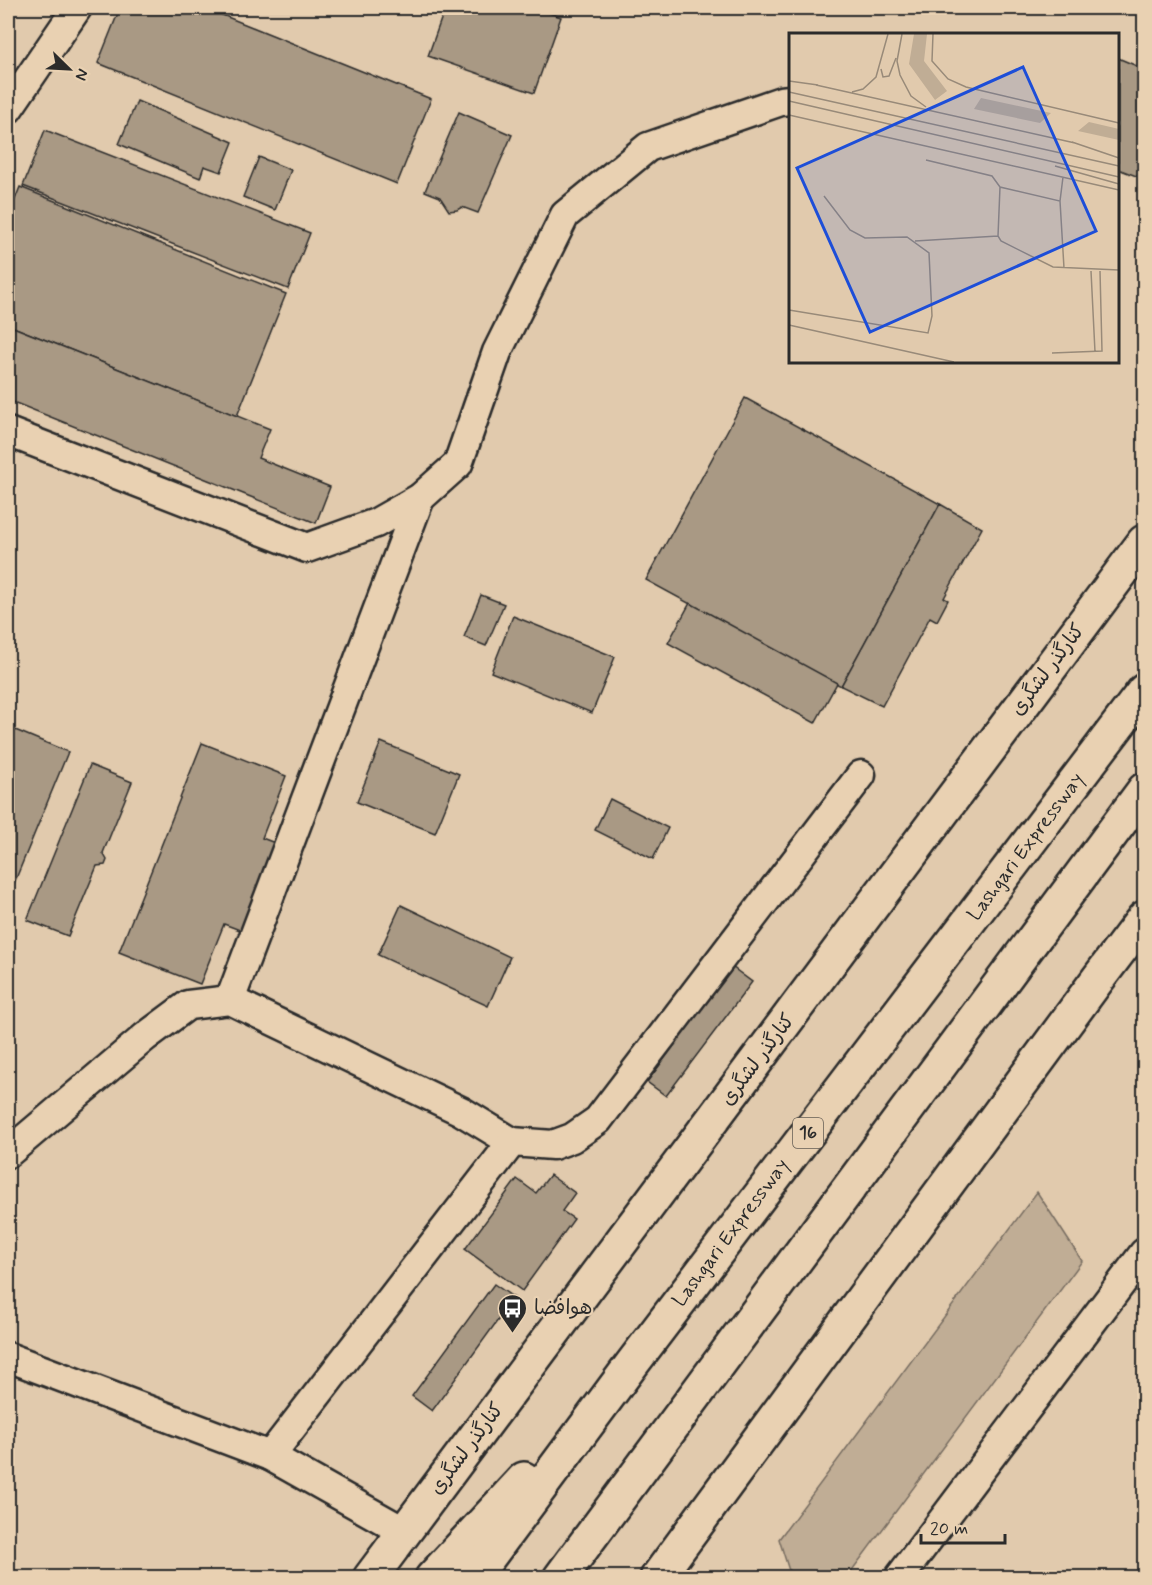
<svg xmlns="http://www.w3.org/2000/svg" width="1152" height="1585" font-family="Mynerve,'Playpen Sans Arabic',sans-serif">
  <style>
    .green { fill: #c0ad95; stroke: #766c60; stroke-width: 1.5 }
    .building { fill: #a99984; stroke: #2b2b2b; stroke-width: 1.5 }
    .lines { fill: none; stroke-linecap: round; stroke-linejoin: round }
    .minor-casing { stroke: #2b2b2b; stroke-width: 33 }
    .major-casing { stroke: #2b2b2b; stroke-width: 38 }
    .highway-casing { stroke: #2b2b2b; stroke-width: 38 }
    .minor { stroke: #e9d1b2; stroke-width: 28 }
    .major { stroke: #e9d1b2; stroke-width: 33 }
    .highway { stroke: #e9d1b2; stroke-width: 33 }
    .labels { text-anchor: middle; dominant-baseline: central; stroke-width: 4.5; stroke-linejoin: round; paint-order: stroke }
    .shield { fill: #e9d1b2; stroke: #645d54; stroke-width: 1.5 }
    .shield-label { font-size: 18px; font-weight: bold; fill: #2b2b2b }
    .street-label { font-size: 20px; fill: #2b2b2b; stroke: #e9d1b2 }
    .poi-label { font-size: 20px; fill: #2b2b2b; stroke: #e9d1b2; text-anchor: start }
    .inset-road { fill: none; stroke: #988a79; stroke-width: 1.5 }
    .view { fill: #1d4ed8; fill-opacity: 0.15; stroke: #1d4ed8; stroke-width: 3 }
    .inset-edge { fill: none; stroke: #2b2b2b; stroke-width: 3 }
  </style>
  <rect width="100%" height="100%" fill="#e1caad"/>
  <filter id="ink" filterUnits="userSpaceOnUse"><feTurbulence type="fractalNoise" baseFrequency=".0167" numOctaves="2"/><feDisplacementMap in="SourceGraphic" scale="12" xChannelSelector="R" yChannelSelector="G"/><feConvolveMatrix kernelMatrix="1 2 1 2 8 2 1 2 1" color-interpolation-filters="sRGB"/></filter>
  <g filter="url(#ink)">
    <path class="green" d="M1037 1192 1082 1261 847 1577H791L779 1539Z"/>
    <g class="building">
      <path d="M120 8H205L431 99 397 184 98 63Z"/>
      <path d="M445 8H535L561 17 534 93 428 56Z"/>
      <path d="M1118 58 1144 69V179L1118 169Z"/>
      <path d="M137 101 233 142 221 172 204 166 200 178 119 144Z"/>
      <path d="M459 112 512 135 478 213 462 207 457 210 449 211 440 197 425 191Z"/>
      <path d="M45 130 310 233 288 289 23 186Z"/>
      <path d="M259 157 291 170 275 210 243 197Z"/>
      <path d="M20 187 286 294 237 416 8 325V217Z"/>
      <path d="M8 325 270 429 258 458 330 487 316 523 8 400Z"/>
      <path d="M745 398 940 504 841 686 646 580Z"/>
      <path d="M940 504 982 528 944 598 948 600 937 621 930 617 882 706 841 686Z"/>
      <path d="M481 595 504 604 486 646 464 637Z"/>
      <path d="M690 603 837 683 815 723 668 643Z"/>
      <path d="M513 616 615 657 592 713 491 672Z"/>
      <path d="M8 727 68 752 8 898Z"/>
      <path d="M381 742 459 774 435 833 357 802Z"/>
      <path d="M202 743 286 776 262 838 280 845 245 932 224 924 200 984 119 952Z"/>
      <path d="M90 765 132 782 103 853 107 860 105 865 97 866 68 936 27 920Z"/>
      <path d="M610 799 668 828 653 859 595 830Z"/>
      <path d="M401 905 510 957 488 1006 378 955Z"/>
      <path d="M732 967 752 982 666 1096 647 1082Z"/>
      <path d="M550 1175 575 1193 562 1211 574 1219 522 1291 465 1249 517 1179 536 1193Z"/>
      <path d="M494 1284 514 1298 432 1411 412 1396Z"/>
    </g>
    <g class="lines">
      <defs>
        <g id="minor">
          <path d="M8 109 77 8"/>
          <path d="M8 432 307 548 376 523 420 498 458 464 497 352 565 215 648 147 781 101 790 100"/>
          <path d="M230 1000 420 498"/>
          <path d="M8 1153 145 1037 188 1005 230 1000 461 1111 512 1142"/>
          <path d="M8 1357 270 1456 512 1142 553 1145 572 1138 598 1120 861 775"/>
          <path d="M270 1456 405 1532"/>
          <path d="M899 1578 1144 1253"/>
        </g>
        <g id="major">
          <path d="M370 1578 1144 542"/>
          <path d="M657 1578 1098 979 1144 918"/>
        </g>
        <g id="highway">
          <path d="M432 1578 524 1479"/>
          <path d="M473 1578 632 1364 1144 691"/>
          <path d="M560 1578 1144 790"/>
        </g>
      </defs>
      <use href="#minor" class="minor-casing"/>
      <use href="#major" class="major-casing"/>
      <use href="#highway" class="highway-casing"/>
      <use href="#minor" class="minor"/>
      <use href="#major" class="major"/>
      <use href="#highway" class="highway"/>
    </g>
  </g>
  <defs>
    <symbol id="bus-pin" viewBox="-11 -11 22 30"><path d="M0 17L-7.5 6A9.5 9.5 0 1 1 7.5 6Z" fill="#2b2b2b" stroke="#e9d1b2"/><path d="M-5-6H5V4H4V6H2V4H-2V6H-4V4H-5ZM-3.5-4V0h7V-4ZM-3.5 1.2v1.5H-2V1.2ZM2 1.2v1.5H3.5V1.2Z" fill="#fff"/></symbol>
  </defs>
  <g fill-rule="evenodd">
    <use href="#bus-pin" x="496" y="1292" width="33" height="45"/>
  </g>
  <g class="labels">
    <rect class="shield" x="793" y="1118" width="30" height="30" rx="4.5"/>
    <g class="shield-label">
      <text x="808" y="1133">16</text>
    </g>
    <g class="street-label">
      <text transform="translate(1048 670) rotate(-53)">کنارگذر لشگری</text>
      <text transform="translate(1026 847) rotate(-53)">Lashgari Expressway</text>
      <text transform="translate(758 1060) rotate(-53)">کنارگذر لشگری</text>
      <text transform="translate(731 1233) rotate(-53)">Lashgari Expressway</text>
      <text transform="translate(467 1449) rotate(-53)">کنارگذر لشگری</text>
    </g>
    <g class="poi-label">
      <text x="534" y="1308">هوافضا</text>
    </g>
  </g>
  <g transform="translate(789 33)">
    <rect width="330" height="330" fill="#e1caad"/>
    <path d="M125 1H138L135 28 158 58 146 67 120 31ZM192 65 262 80 251 90 185 76ZM300 89 330 96V107L289 98Z" fill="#c0ad95"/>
    <path class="inset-road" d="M113 1 108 28 111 42 122 63 137 74M144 1 143 28 159 46 177 54 330 90M92 36 94 44 100 43 107 25M0 48 29 52M27 52 286 110M0 59 330 133M63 59 74 56 87 44 99 1M0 68 330 144M0 82 330 157M283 109 330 125M137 127 203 143 211 154 271 168 275 235M266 133 330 151M211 154 209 203 212 208 264 234 330 237M271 168 274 144M126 208 209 203M302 238 306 319M0 277 139 300 143 283 140 220 118 204 76 205 61 197 35 163M0 292 165 329M263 320 313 318 311 238"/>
    <path class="view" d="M234 34 307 198 81 299 8 135Z"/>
    <rect width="330" height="330" class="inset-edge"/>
  </g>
  <rect width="1152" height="1585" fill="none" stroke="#e9d1b2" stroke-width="30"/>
  <rect x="15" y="15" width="1122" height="1555" fill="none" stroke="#2b2b2b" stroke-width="2" filter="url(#ink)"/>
  <g transform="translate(69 69) rotate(114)" stroke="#e9d1b2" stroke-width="4.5" paint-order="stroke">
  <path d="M0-4.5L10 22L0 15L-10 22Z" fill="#2b2b2b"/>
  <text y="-9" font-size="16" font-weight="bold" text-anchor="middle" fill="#2b2b2b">N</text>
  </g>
  <path d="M921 1534v9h84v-9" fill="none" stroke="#2b2b2b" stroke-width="3"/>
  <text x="930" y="1534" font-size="18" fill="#2b2b2b" stroke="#e9d1b2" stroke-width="4.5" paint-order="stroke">20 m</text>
</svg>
